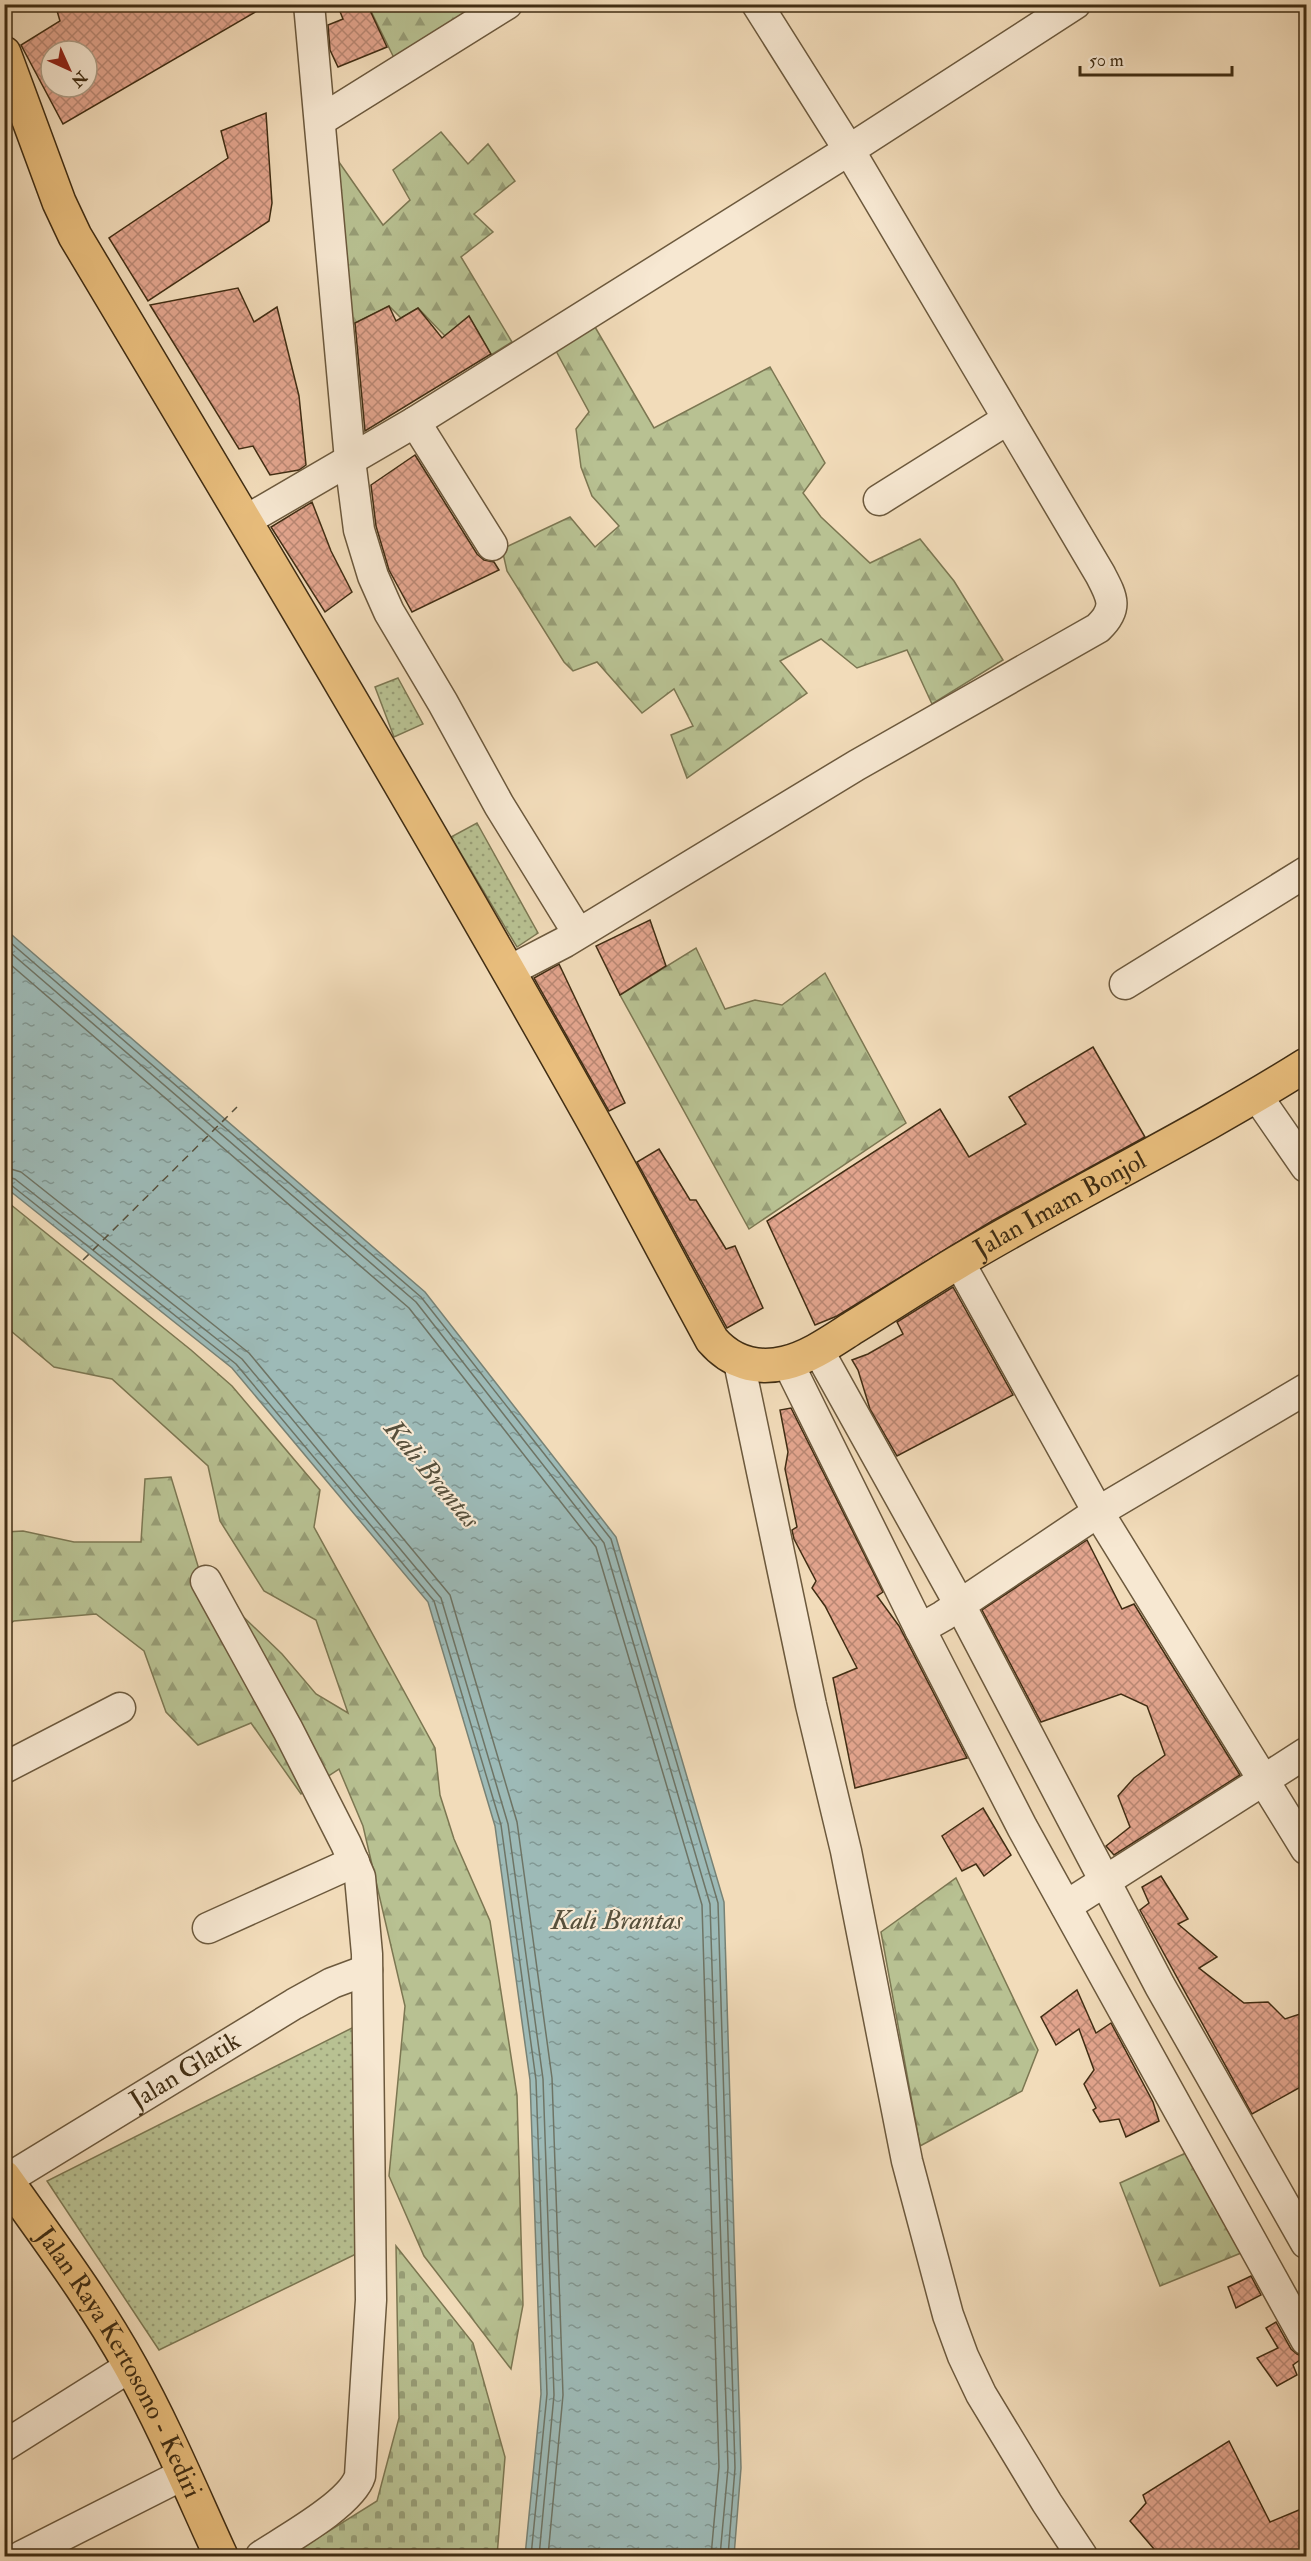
<svg xmlns="http://www.w3.org/2000/svg" width="1311" height="2561" font-family="'IM FELL Double Pica',serif">
  <style>
    .grass { fill: url(#grass-dots); stroke: #7c7752; stroke-width: 1.5 }
    .forest { fill: url(#forest-firs); stroke: #7c7752; stroke-width: 1.5 }
    .cemetery { fill: url(#cemetery-stones); stroke: #7c7752; stroke-width: 1.5 }
    .water { fill: url(#water-ripples); stroke: #788275; stroke-width: 1.5 }
    .lines { fill: none; stroke-linecap: round; stroke-linejoin: round }
    .shore { stroke: #6e7465; stroke-width: 1.5 }
    .ferry { stroke: #57503c; stroke-width: 1.5; stroke-dasharray: 8 6; stroke-linecap: butt }
    .building { fill: url(#building-cross-hatch); stroke: #402d13; stroke-width: 1.5; fill-rule: evenodd }
    .minor-casing { stroke: #6c593d; stroke-width: 33 }
    .major-casing { stroke: #402d13; stroke-width: 36 }
    .highway-casing { stroke: #402d13; stroke-width: 36 }
    .minor { stroke: #f7e8d2; stroke-width: 30 }
    .major { stroke: #e9be7d; stroke-width: 33 }
    .highway { stroke: #e9be7d; stroke-width: 33 }
    .labels { text-anchor: middle; dominant-baseline: central; stroke-width: 4.5; stroke-linejoin: round; paint-order: stroke }
    .street-label { font-size: 26px; fill: #402d13; stroke: #f7e8d2 }
    .water-label { font-size: 27px; font-style: italic; fill: #57503c; stroke: #f7e8d2 }
  </style>
  <defs>
    <pattern id="grass-dots" width="8" height="8" patternUnits="userSpaceOnUse" patternTransform="scale(1.5)"><rect width="8" height="8" fill="#b8c192"/><path d="M2 2h.1M6 6h.1" fill="none" stroke="#979d76" stroke-width="1.8" stroke-linecap="round"/></pattern>
    <pattern id="forest-firs" width="22" height="20" patternUnits="userSpaceOnUse" patternTransform="scale(1.5)"><rect width="22" height="20" fill="#b8c192"/><path d="M5 1l3.5 6h-7zM16 11l3.5 6h-7z" fill="#979d76"/></pattern>
    <pattern id="cemetery-stones" width="16" height="16" patternUnits="userSpaceOnUse" patternTransform="scale(1.5)"><rect width="16" height="16" fill="#b8c192"/><path d="M2 7V4a2 2 0 0 1 4 0v3zM10 15v-3a2 2 0 0 1 4 0v3z" fill="#979d76"/></pattern>
    <pattern id="water-ripples" width="26" height="14" patternUnits="userSpaceOnUse" patternTransform="scale(1.5)"><rect width="26" height="14" fill="#9dbab7"/><path d="M2 4q2-2 4 0t4 0M15 11q2-2 4 0t4 0" fill="none" stroke="#819894"/></pattern>
    <pattern id="building-cross-hatch" width="8" height="8" patternUnits="userSpaceOnUse" patternTransform="scale(1.5)"><rect width="8" height="8" fill="#e3a58e"/><path d="M0 0l8 8M0 8l8-8" fill="none" stroke="#b98773"/></pattern>
  </defs>
  <rect width="100%" height="100%" fill="#f2dcba"/>
  <filter id="stains"><feTurbulence type="fractalNoise" baseFrequency=".00333" numOctaves="4"/><feColorMatrix values="0 0 0 0 .2 0 0 0 0 .09 0 0 0 0 .02 0 0 0 .5 -.17"/></filter>
  <radialGradient id="worn" r=".72"><stop offset=".6" stop-color="#630" stop-opacity="0"/><stop offset="1" stop-color="#630" stop-opacity=".3"/></radialGradient>
  <g class="grass">
    <path d="M398 678 423 724 394 737 375 687Z"/>
    <path d="M477 823 538 933 517 947 451 837Z"/>
    <path d="M358 2025 356 2254 159 2350 47 2181Z"/>
  </g>
  <g class="forest">
    <path d="M475 4 478 9 396 62 368 5Z"/>
    <path d="M441 132 468 164 488 144 515 181 474 214 493 232 461 257 512 342 491 355 469 317 445 336 418 308 401 318 389 306 348 327 332 152 383 225 410 200 393 170Z"/>
    <path d="M595 327 654 428 770 367 825 463 803 493 821 517 870 563 920 539 954 581 1003 660 932 704 907 650 857 668 821 639 780 661 807 693 687 778 671 735 693 726 674 689 642 713 597 662 573 671 564 662 507 571 502 549 570 517 595 547 619 526 592 496 581 467 576 429 589 412 555 349Z"/>
    <path d="M696 948 725 1009 755 1000 782 1005 825 973 906 1123 749 1229 620 995Z"/>
    <path d="M5 1200 191 1350 232 1386 320 1490 314 1527 435 1748 440 1795 454 1839 490 1921 517 2095 523 2305 511 2369 424 2256 389 2176 405 2006 363 1826 339 1769 301 1794 251 1723 198 1745 166 1712 144 1651 96 1614 14 1621 5 1627V1532L23 1531 74 1542H141L145 1479 171 1477 201 1576 282 1654 316 1694 348 1713 316 1620 264 1591 220 1521 208 1466 112 1379 54 1367 5 1326Z"/>
    <path d="M956 1878 1038 2050 1022 2091 920 2146 881 1932Z"/>
    <path d="M1188 2152 1241 2253 1160 2286 1120 2183Z"/>
  </g>
  <path class="cemetery" d="M396 2246 473 2343 505 2457 497 2556H289L377 2501 399 2418Z"/>
  <path class="water" d="M5 929 425 1292 616 1537 724 1902 741 2468 734 2556H525L541 2394 530 2080 495 1826 428 1602 232 1368 5 1187Z"/>
  <g class="lines">
    <g class="shore">
      <path d="M4 937 421 1297 611 1539 718 1903 735 2468 728 2556"/>
      <path d="M4 947 416 1302 604 1543 710 1904 728 2468 720 2556"/>
      <path d="M4 959 409 1308 596 1547 702 1905 719 2467 711 2556"/>
      <path d="M4 1167 21 1172 249 1353 450 1595 517 1822 552 2078 563 2395 548 2556"/>
      <path d="M4 1176 15 1179 242 1359 441 1598 508 1824 543 2079 554 2395 539 2556"/>
      <path d="M4 1183 11 1185 236 1364 434 1601 501 1825 536 2080 547 2394 531 2556"/>
    </g>
    <path class="ferry" d="M83 1260 237 1107"/>
  </g>
  <g class="building">
    <path d="M55 4H269L63 124 21 45 60 21ZM51 51H87V87H51Z"/>
    <path d="M337 4H367L387 47 338 67 330 50 328 25 343 19Z"/>
    <path d="M266 113 272 203 269 221 148 301 109 238 228 158 221 131Z"/>
    <path d="M238 288 254 322 277 307 299 396 306 465 299 470 270 475 253 446 239 449 150 305Z"/>
    <path d="M389 306 396 321 418 308 442 338 469 316 491 354 365 431 355 323Z"/>
    <path d="M415 455 477 554 484 560 494 562 499 570 412 612 389 570 376 526 371 485Z"/>
    <path d="M312 502 331 551 352 592 325 612 271 527Z"/>
    <path d="M650 920 666 966 620 995 596 946Z"/>
    <path d="M559 964 625 1103 609 1111 534 978Z"/>
    <path d="M1093 1047 1145 1137 992 1221 837 1316 815 1325 767 1221 940 1109 969 1157 1026 1124 1009 1097Z"/>
    <path d="M659 1149 690 1200H696L726 1249 735 1246 763 1308 727 1328 637 1162Z"/>
    <path d="M953 1287 1013 1395 897 1456 870 1409 858 1370 852 1360 868 1354 903 1334 897 1322Z"/>
    <path d="M791 1408 883 1592 877 1596 899 1626 967 1758 855 1788 833 1678 857 1668 825 1606 812 1588 816 1581 794 1539 792 1530 797 1527 785 1469 788 1452 780 1410Z"/>
    <path d="M1087 1540 1122 1609 1134 1604 1240 1775 1114 1855 1106 1846 1130 1827 1118 1796 1134 1778 1165 1755 1147 1706 1121 1694 1041 1722 982 1610Z"/>
    <path d="M983 1808 1011 1855 984 1876 976 1864 962 1871 942 1836Z"/>
    <path d="M1161 1876 1188 1919 1178 1924 1217 1957 1199 1968 1244 2003 1268 2002 1285 2019 1306 2012V2084L1252 2114 1140 1910 1149 1903 1142 1887Z"/>
    <path d="M1077 1990 1096 2033 1111 2023 1153 2102 1159 2121 1126 2137 1119 2119 1100 2122 1093 2110 1096 2108 1084 2084 1094 2070 1079 2029 1056 2045 1041 2017Z"/>
    <path d="M1251 2276 1261 2295 1236 2308 1228 2287Z"/>
    <path d="M1276 2322 1291 2349 1297 2354 1304 2357 1293 2365 1297 2375 1277 2386 1257 2358 1278 2348 1266 2328Z"/>
    <path d="M1229 2441 1270 2522 1299 2510 1306 2521V2556H1160L1130 2521 1146 2503 1143 2495Z"/>
  </g>
  <g class="lines">
    <defs>
      <g id="minor">
        <path d="M309 4 350 460 359 530 373 576 389 612 443 703 499 805 578 933"/>
        <path d="M321 120 507 4"/>
        <path d="M415 422 492 545"/>
        <path d="M879 500 1008 419"/>
        <path d="M245 521 415 422 849 150 1075 4"/>
        <path d="M509 971 565 942 857 765 1098 628C1119 608 1112 597 1100 574L849 150 757 4"/>
        <path d="M1125 984 1306 872"/>
        <path d="M1257 1096 1306 1167"/>
        <path d="M959 1262 1098 1512 1306 1849"/>
        <path d="M818 1350 960 1605 1160 1986 1306 2243"/>
        <path d="M739 1362 811 1705 846 1851 907 2161 948 2315 963 2356 981 2394 1047 2503 1082 2556"/>
        <path d="M788 1363 920 1629 1022 1827 1306 2340"/>
        <path d="M206 1581 288 1730 346 1844 360 1877 367 1954 371 2300 360 2476C351 2504 287 2539 261 2556"/>
        <path d="M920 1629 943 1616 1098 1512 1306 1389"/>
        <path d="M4 1768 120 1708"/>
        <path d="M1066 1906 1306 1753"/>
        <path d="M208 1928 354 1862"/>
        <path id="s1" d="M6 2180 294 2004 332 1983 367 1970"/>
        <path d="M4 2446 131 2366"/>
        <path d="M22 2556 184 2474"/>
      </g>
      <g id="major">
        <path id="s2" d="M4 53 59 202 75 236C249 527 424 819 590 1115 632 1190 671 1265 712 1340 731 1362 756 1370 785 1363 810 1357 832 1341 854 1327 888 1306 923 1283 958 1262 1072 1194 1193 1136 1306 1065"/>
      </g>
      <g id="highway">
        <path id="s3" d="M4 2177C48 2239 94 2300 131 2367 165 2428 192 2493 221 2556"/>
      </g>
    </defs>
    <use href="#minor" class="minor-casing"/>
    <use href="#major" class="major-casing"/>
    <use href="#highway" class="highway-casing"/>
    <use href="#minor" class="minor"/>
    <use href="#major" class="major"/>
    <use href="#highway" class="highway"/>
  </g>
  <g class="labels">
    <g class="street-label">
      <text stroke="none"><textPath href="#s2" startOffset="1870">Jalan Imam Bonjol</textPath></text>
      <text stroke="none"><textPath href="#s1" startOffset="210">Jalan Glatik</textPath></text>
      <text stroke="none"><textPath href="#s3" startOffset="219">Jalan Raya Kertosono - Kediri</textPath></text>
    </g>
    <g class="water-label">
      <text transform="translate(432 1474) rotate(50)">Kali Brantas</text>
      <text x="617" y="1920">Kali Brantas</text>
    </g>
  </g>
  <rect width="1311" height="2561" fill="none" stroke="#f2dcba" stroke-width="24"/>
  <rect x="6" y="6" width="1299" height="2549" fill="none" stroke="#402d13" stroke-width="3"/>
  <rect x="12" y="12" width="1287" height="2537" fill="none" stroke="#402d13" stroke-width="1.5"/>
  <g transform="translate(69 69) rotate(135)"><circle r="28" fill="#f7e8d2" stroke="#ae9d86" stroke-width="1.5"/>
  <path d="M0-4.5L10 22L0 15L-10 22Z" fill="#8f2418"/>
  <text y="-9" font-size="16" font-weight="bold" text-anchor="middle" fill="#402d13">N</text>
  </g>
  <path d="M1080 66v9h152v-9" fill="none" stroke="#402d13" stroke-width="3"/>
  <text x="1089" y="66" font-size="18" fill="#402d13" stroke="#f7e8d2" stroke-width="4.5" paint-order="stroke">50 m</text>
  <rect width="100%" height="100%" filter="url(#stains)"/>
  <rect width="100%" height="100%" fill="url(#worn)"/>
</svg>
